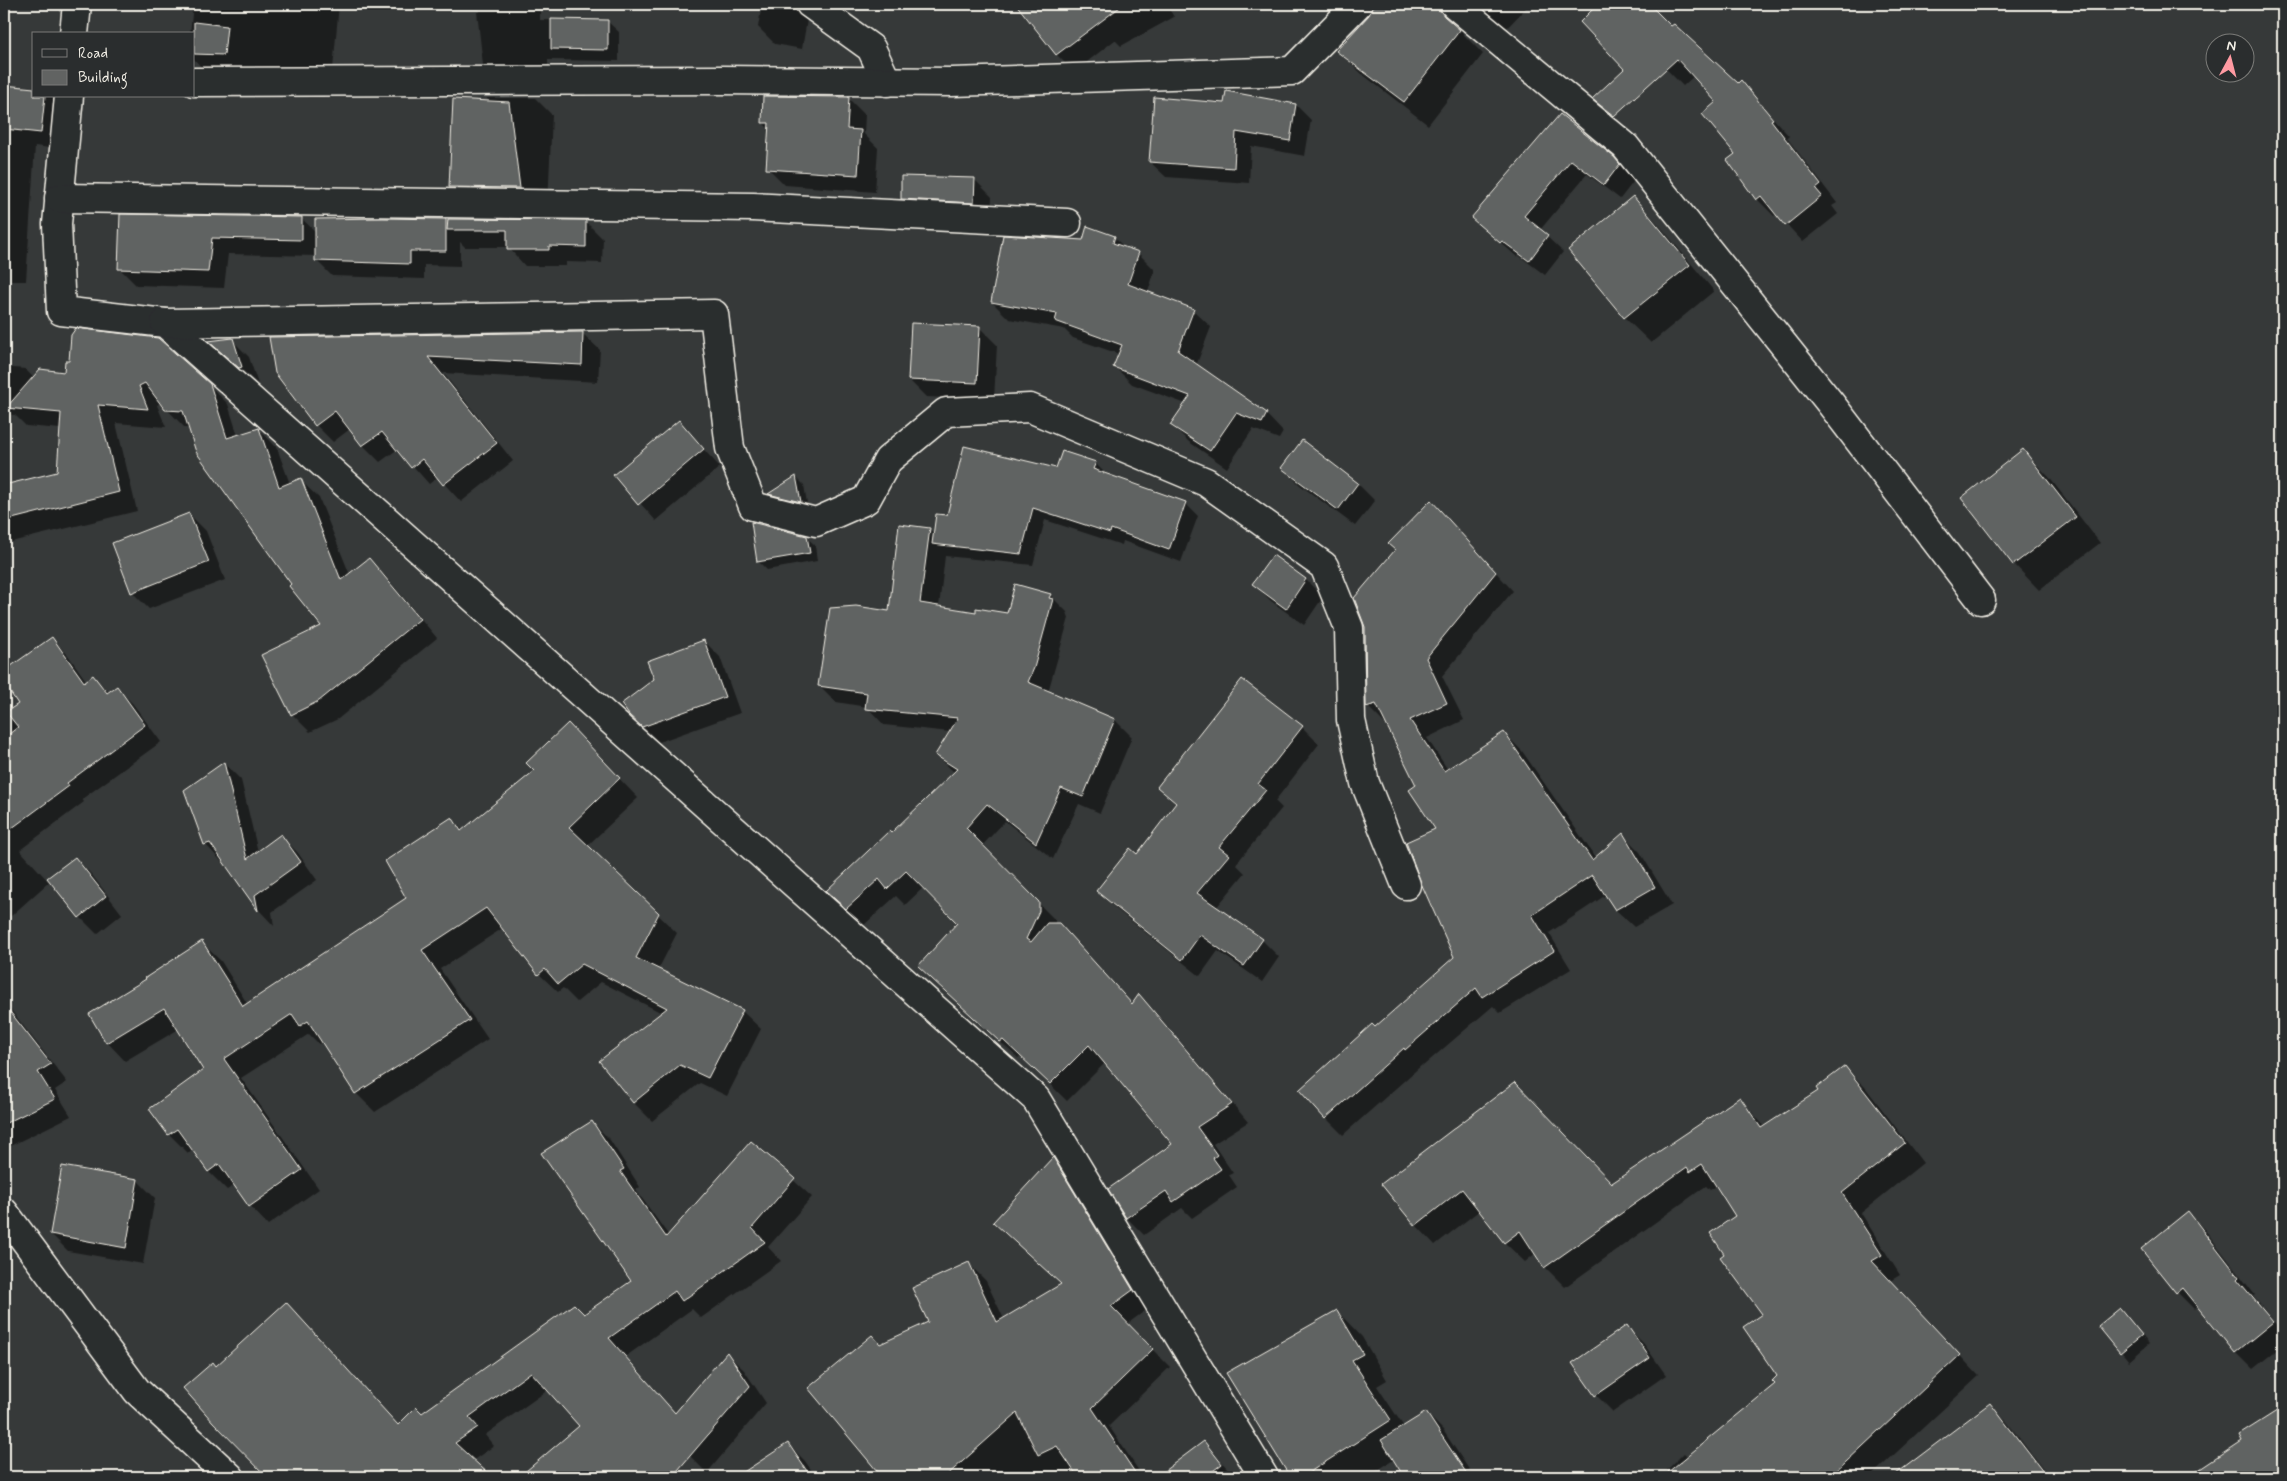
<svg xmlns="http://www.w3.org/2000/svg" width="2287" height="1481" font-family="Mynerve,sans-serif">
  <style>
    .shadow { fill: #0007 }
    .building { fill: #616362; stroke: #f4f1e8 }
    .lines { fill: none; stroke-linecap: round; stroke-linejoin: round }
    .minor-casing { stroke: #f4f1e8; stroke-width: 31 }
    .minor { stroke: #2a2d2e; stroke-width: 28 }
  </style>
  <rect width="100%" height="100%" fill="#363939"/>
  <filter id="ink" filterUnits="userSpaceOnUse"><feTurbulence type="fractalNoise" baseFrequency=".02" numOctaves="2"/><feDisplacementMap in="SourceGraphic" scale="10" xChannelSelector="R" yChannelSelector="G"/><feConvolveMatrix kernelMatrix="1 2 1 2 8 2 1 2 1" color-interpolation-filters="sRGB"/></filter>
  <g filter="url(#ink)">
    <g class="shadow">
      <path d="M193 4H339L332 80 264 70 202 68 194 59V34H190Z"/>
      <path d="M479 4H540V20L607 21 619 32V61L548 60V76H494L483 65 477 12H480Z"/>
      <path d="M762 4H791L807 20 802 49 775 44 758 27Z"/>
      <path d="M1074 4H1166L1174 17 1121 46 1115 40 1074 72 1057 55 1034 26Z"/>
      <path d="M1375 4H1522L1526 8 1506 29 1462 26 1463 34 1483 54 1428 125 1362 74 1338 51 1370 16Z"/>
      <path d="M1602 4H1647L1671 28 1738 85 1741 82 1789 136 1787 138 1837 203 1832 206 1838 214 1803 242 1777 214 1774 216 1757 199 1718 102 1694 76 1683 86Z"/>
      <path d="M4 86 34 89V96H51L61 107 57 149 35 146 26 281H4Z"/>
      <path d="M487 98H535L552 115 548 205 467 204 450 187 488 102Z"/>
      <path d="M848 98 865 115 864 134 878 148 875 192 785 185 768 168 770 130 763 123Z"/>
      <path d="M1225 104 1296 105 1311 120 1305 156 1251 146 1249 183 1166 177 1150 162Z"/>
      <path d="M1560 115 1613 158 1634 181 1620 199 1587 174 1540 230 1563 252 1545 275 1518 255 1517 257 1473 218Z"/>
      <path d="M975 180 992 197 991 219 919 216 902 198Z"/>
      <path d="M1633 198 1658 224 1714 291 1651 343 1625 318 1569 250Z"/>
      <path d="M121 216 301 218 317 233 445 220 449 223 586 222 603 239 602 263 566 262V266H525L508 247H465L460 242V266L424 265V279L332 276 317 261V256L228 254 224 288 136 285 119 268Z"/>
      <path d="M1114 237 1126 249 1138 253 1155 270 1148 292 1193 310 1211 327 1196 366 1266 414 1283 432 1279 439 1253 429 1227 468 1189 442 1172 425 1186 404 1132 384 1115 367 1119 354 1073 338 1064 329 1009 319 992 302 1084 242Z"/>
      <path d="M980 328 997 345 994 400 926 397 909 380Z"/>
      <path d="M582 333 600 350 598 382 443 373 513 461 461 502 438 477 429 484 398 449 380 462 363 445 350 429 333 442 316 425 276 373Z"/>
      <path d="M232 340 249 357 258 384 211 342Z"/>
      <path d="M4 367 25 369 34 378 209 385 228 404 238 436 259 429 277 448 290 484 300 480 319 498 350 575 369 559 387 578 437 638 338 719 310 732 292 714 323 626 293 584 189 428H185L161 403 157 405 166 427 116 423 137 511 11 542 4 535V487L58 473 61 429 26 426 15 415 4 414Z"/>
      <path d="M678 422 720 467 656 521 615 475Z"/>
      <path d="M1302 442 1358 484 1375 501 1355 526 1300 485 1283 468Z"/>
      <path d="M2023 451 2049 477 2100 543 2039 590 2014 564Z"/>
      <path d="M1095 463 1108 476 1185 503 1198 516 1181 562 1123 541 1122 545 1045 520 1033 565 945 556 939 607 977 613 1008 614 1050 595 1067 612 1069 618 1048 692 1115 720 1132 737 1100 813 1079 804 1053 859 1005 821 982 846 1055 920V924H1059L1076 942 1133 1005 1139 996 1156 1013 1248 1122 1213 1144 1233 1173 1229 1175 1237 1187 1192 1218 1182 1208 1144 1235 1127 1218 1110 1189 1173 1145 1105 1063 1067 1101 1021 1056 1018 1058 936 983 959 923 924 887 905 905 896 896 864 925 827 891 891 835 955 773 936 755 950 732 884 725 867 707 836 702 819 685 890 612 929 529 935 535 948 516 1056 470Z"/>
      <path d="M796 477 804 485 808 509 778 502 770 494Z"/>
      <path d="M1431 501 1513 591 1442 676 1464 720 1427 738 1448 770 1504 733 1522 751 1596 858 1622 834 1640 852 1672 905 1634 927 1616 910 1606 895 1549 933 1571 969 1500 1013 1493 1006 1423 1066 1422 1065 1343 1135 1326 1118 1375 1029 1456 957 1437 830 1387 724H1385L1368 707 1366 627 1396 550Z"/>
      <path d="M189 514 206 531 225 580 149 609 132 592Z"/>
      <path d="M806 537 815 545 817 561 767 570 758 561Z"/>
      <path d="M1273 557 1306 580 1323 597 1304 625 1271 601 1254 584Z"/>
      <path d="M52 639 68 655 87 682 93 677 110 693 117 688 133 704 161 742 82 799 84 802 20 850 49 882 11 916 4 909V716L20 704 4 681V673Z"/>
      <path d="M704 641 720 657 740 713 659 742 630 714Z"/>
      <path d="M1302 727 1319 744 1275 801 1282 808 1236 864 1245 873 1216 908 1262 940 1279 957 1262 982 1218 951 1200 976 1115 908 1098 891 1137 855 1176 804 1159 787Z"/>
      <path d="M586 744 638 798 587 846 677 933 658 970 742 1011 761 1029 727 1096 700 1083 652 1121 634 1103 601 1062 662 1013 601 982 577 1002 563 988 558 992 539 974 503 928 440 969 488 1039 375 1112 356 1093 323 1042 319 1044 309 1034 241 1078 319 1189 268 1225 250 1206 235 1185 227 1190 209 1172 193 1149 188 1153 169 1134 150 1109 205 1071 179 1029 125 1061 107 1042 147 980 202 943 221 961 248 1005 407 899 452 819 463 830Z"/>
      <path d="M224 763 241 780 258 852 281 836 298 853 317 880 272 912 274 926 259 910 224 861 222 862 205 844Z"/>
      <path d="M75 858 92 875 122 914 97 934 80 917Z"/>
      <path d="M4 1001 67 1082 55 1090 71 1116 4 1149Z"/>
      <path d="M1845 1068 1865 1087 1923 1163 1861 1213 1900 1275 1890 1281 1979 1376 1870 1477H1660L1684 1453 1688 1457 1777 1384 1779 1377 1763 1315 1726 1254 1736 1216 1717 1186 1710 1190 1706 1186 1565 1287 1545 1267 1536 1253 1525 1262 1505 1243 1480 1210 1435 1245 1416 1225 1383 1184H1612L1740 1099 1765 1127 1820 1091Z"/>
      <path d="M592 1122 610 1140 640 1187 636 1190 669 1236 752 1143 812 1197 768 1247 781 1261 701 1318 692 1309 625 1357 654 1389 606 1424 645 1477H521L581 1426 548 1390 485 1435 494 1446 472 1461 489 1477H269L214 1421 216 1367 286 1304 399 1426 584 1316 633 1281Z"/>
      <path d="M1053 1159 1070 1177 1149 1308 1127 1324 1170 1367 1109 1426 1143 1477H892L877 1460 881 1345 929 1323 969 1264 986 1281 1004 1319 1062 1285 1012 1239Z"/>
      <path d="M63 1167 138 1181 155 1198 143 1264 68 1251 51 1234Z"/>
      <path d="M2188 1213 2205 1230 2255 1295 2253 1296 2283 1333V1345L2253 1369 2236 1352 2198 1305 2194 1309 2177 1292Z"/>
      <path d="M2120 1309 2149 1344 2129 1361 2100 1326Z"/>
      <path d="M1337 1311 1362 1337 1387 1380 1377 1386 1404 1427 1426 1413 1443 1430 1474 1477H1406L1395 1459 1367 1477H1291L1228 1374Z"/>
      <path d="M1627 1327 1644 1344 1666 1375 1613 1412 1596 1395 1574 1363Z"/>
      <path d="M727 1354 744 1370 766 1403 707 1473 690 1456 667 1425Z"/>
      <path d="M1989 1405 2007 1422 2048 1476 1894 1477Z"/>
      <path d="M2283 1409V1477H2190L2244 1441 2240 1435Z"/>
      <path d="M1204 1442 1235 1477H1158Z"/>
      <path d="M788 1444 805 1461 816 1477H741Z"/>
    </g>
    <g class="building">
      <path d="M1016 4H1124L1056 55Z"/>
      <path d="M1373 4H1439L1444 16 1460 30 1404 102 1336 51 1369 15Z"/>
      <path d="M1598 4H1649L1671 26 1674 24 1738 83 1741 80 1773 119 1771 120 1821 185 1816 189 1822 196 1785 226 1761 196 1756 200 1727 160 1735 154 1702 114 1716 102 1677 59 1614 116 1592 99 1624 69 1580 22Z"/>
      <path d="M551 19 608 20V50L551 49Z"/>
      <path d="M194 22 227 26 224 55 194 54Z"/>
      <path d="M4 85 34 88V96H45L41 133 4 129Z"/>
      <path d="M1226 91 1296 104 1290 141 1236 132 1234 168 1149 162 1154 97 1224 103Z"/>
      <path d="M763 96 849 97 847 129 861 130 858 175 766 169 769 123H762Z"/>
      <path d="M453 99 509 102 520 188 449 187Z"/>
      <path d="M1560 114 1614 157 1620 164 1604 185 1571 160 1524 216 1548 235 1529 261 1502 241 1500 243 1471 218Z"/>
      <path d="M901 176 975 178 974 203 901 199Z"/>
      <path d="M1633 196 1690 265 1624 318 1568 250Z"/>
      <path d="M120 214 302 217V240L212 238 208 272 118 269Z"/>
      <path d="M383 218 446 219V251H410V264L315 261V219Z"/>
      <path d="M448 219 586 220V247L549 246V250H507V230H447Z"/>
      <path d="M1087 226 1115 236 1113 243 1139 252 1128 284 1194 309 1178 351 1267 413 1262 423 1236 413 1210 451 1170 425 1190 396 1113 367 1122 345 1055 321 1057 314 991 302 1003 235 1083 240Z"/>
      <path d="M911 323 980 326 977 383 908 380Z"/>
      <path d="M76 328 158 338 210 384 227 438 259 428 279 487 301 478 341 580 369 558 420 619 319 701 291 715 261 655 321 626 289 586 291 584 196 452 183 411 165 410 145 383 139 386 148 409 98 405 119 492 4 521V485L57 472 61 413 6 408 40 369 64 372 65 361H69L71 335Z"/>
      <path d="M583 332 582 365 428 357 497 443 443 485 422 459 411 468 382 432 362 446 335 411 315 426 275 373 269 337Z"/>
      <path d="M233 338 242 367 239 368 208 341Z"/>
      <path d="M679 420 704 449 638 505 613 475Z"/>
      <path d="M1302 440 1358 483 1338 510 1281 468Z"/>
      <path d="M964 446 1056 468 1062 451 1096 462 1093 469 1186 502 1169 550 1111 529 1110 533 1033 508 1021 554 932 544 936 514 947 515Z"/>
      <path d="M2023 449 2076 517 2013 565 1961 498Z"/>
      <path d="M796 476 801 502 768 494Z"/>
      <path d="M1431 500 1496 572 1426 658 1447 703 1410 720 1444 771 1504 732 1592 860 1623 833 1655 887 1615 910 1592 875 1532 915 1554 951 1482 997 1476 988 1405 1050 1404 1048 1325 1119 1299 1090 1372 1024 1375 1027 1454 957 1421 883 1406 842 1435 829 1409 790 1416 785 1376 704 1366 707 1365 627 1354 598 1395 550 1388 544Z"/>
      <path d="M189 513 209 562 131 593 112 543Z"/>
      <path d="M751 522 807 536 810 553 757 562Z"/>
      <path d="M899 524 930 528 920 603 976 612V608L1007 613 1015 584 1051 594 1049 598 1053 599 1034 668 1028 682 1115 719 1083 797 1061 788 1036 843 987 804 966 828 1039 902V911L1026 939 1031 942 1047 923H1059L1132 1004 1139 994 1232 1104 1197 1127 1217 1155 1213 1158 1221 1169 1173 1202 1166 1191 1126 1218 1108 1189 1172 1144 1089 1045 1050 1084 1003 1040 1000 1042 918 966 957 923 906 871 887 889 879 879 846 909 826 891 889 831 891 833 957 769 935 755 958 718 865 709 867 693 818 686 830 608 856 606 889 611Z"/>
      <path d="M1273 555 1306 579 1286 609 1252 584Z"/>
      <path d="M52 637 84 682 93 675 107 693 117 686 145 725 67 783 69 786 4 834V738L18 727 6 712 18 704 4 683V671Z"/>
      <path d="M704 640 725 697 642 727 629 715 621 704 654 679 647 661Z"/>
      <path d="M1242 679 1303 726 1258 784 1266 790 1219 847 1229 855 1197 893 1263 939 1244 966 1200 935 1182 960 1096 891 1130 848 1137 854 1176 803 1157 787Z"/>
      <path d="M568 723 620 778 569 827 659 913 636 958 743 1010 708 1078 680 1065 633 1103 599 1061 667 1008 582 964 558 984 545 969 538 975 486 908 422 950 470 1020 355 1094 308 1021 300 1026 292 1014 224 1059 302 1170 249 1207 219 1164 208 1172 177 1129 168 1135 149 1109 203 1070 164 1008 106 1043 89 1014 146 979 145 978 202 941 243 1006 406 898 385 861 452 817 461 831 534 771 526 763Z"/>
      <path d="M224 762 247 859 281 834 301 862 255 895 258 911 210 843 204 845 184 790Z"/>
      <path d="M75 857 106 896 79 918 47 878Z"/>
      <path d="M4 1004 51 1064 38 1072 55 1099 4 1124Z"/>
      <path d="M1845 1066 1905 1143 1842 1193 1882 1255 1872 1261 1960 1355 1830 1477H1662L1775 1384 1772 1381 1777 1376 1743 1327 1762 1314 1720 1257 1724 1254 1710 1233 1735 1216 1702 1164 1690 1172 1687 1167 1544 1268 1520 1231 1504 1243 1462 1189 1415 1226 1381 1184 1515 1082 1612 1183 1740 1097 1761 1128 1818 1091 1816 1088Z"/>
      <path d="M592 1121 624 1169 620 1171 666 1237 751 1141 795 1178 752 1228 765 1242 682 1301 675 1291 609 1338 675 1413 727 1352 750 1386 672 1477H519L579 1426 531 1372 469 1417 478 1427 455 1443 492 1477H267L213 1422 183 1388 213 1362 216 1366 286 1302 398 1425 416 1407 422 1413 574 1304 584 1314 631 1281 541 1153Z"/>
      <path d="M1053 1157 1133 1290 1111 1306 1153 1349 1092 1408 1138 1477H1078L1057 1446 1038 1455 1017 1413 945 1477H882L808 1388 872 1335 880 1344 928 1322 912 1288 969 1262 997 1322 1061 1284 993 1222Z"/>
      <path d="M62 1166 138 1179 126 1248 50 1234Z"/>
      <path d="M2188 1211 2239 1277 2237 1279 2273 1322 2235 1353 2182 1288 2176 1293 2141 1249Z"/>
      <path d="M2120 1308 2142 1335 2120 1353 2098 1326Z"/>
      <path d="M1337 1310 1363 1354 1352 1360 1391 1420 1302 1477H1290L1226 1373Z"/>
      <path d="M1627 1325 1650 1358 1595 1396 1572 1363Z"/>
      <path d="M1990 1403 2047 1477H1892Z"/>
      <path d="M2283 1407V1477H2188L2242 1441 2239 1435Z"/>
      <path d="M1426 1412 1469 1477H1404L1381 1440Z"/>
      <path d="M1204 1441 1222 1464 1205 1477H1156Z"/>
      <path d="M788 1443 811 1477H736Z"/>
    </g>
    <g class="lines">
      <defs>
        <g id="minor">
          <path d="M810 4 871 48 887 82"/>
          <path d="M1454 4 1625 146 1831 404 1981 600"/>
          <path d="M74 34 77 4"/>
          <path d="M194 82 722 80 952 82 1292 71 1358 4"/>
          <path d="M69 96 57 224 61 311 165 323 1036 1099 1264 1477"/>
          <path d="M59 198 753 207 1067 223"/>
          <path d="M165 323 714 314 730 448 753 506 816 522 866 500 888 460 946 412 1030 408 1206 482 1324 566 1349 628 1351 720 1365 783 1406 885"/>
          <path d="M4 1212 137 1391 230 1477"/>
        </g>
      </defs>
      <use href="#minor" class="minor-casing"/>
      <use href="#minor" class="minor"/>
    </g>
  </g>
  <rect width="2287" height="1481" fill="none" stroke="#2a2d2e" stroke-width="20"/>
  <rect x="10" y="10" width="2267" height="1461" fill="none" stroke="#f4f1e8" stroke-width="2" filter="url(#ink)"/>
  <rect x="32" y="32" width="162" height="65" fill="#2a2d2e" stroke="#7b7b78"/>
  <rect x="42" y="49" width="25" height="8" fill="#2a2d2e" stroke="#7b7b78"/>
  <text x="78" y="58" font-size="15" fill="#f4f1e8">Road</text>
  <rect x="42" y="70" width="25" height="15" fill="#616362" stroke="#7b7b78"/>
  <text x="78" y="82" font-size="15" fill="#f4f1e8">Building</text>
  <g transform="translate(2230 58) rotate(7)"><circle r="24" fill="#2a2d2e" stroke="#7b7b78"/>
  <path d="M0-4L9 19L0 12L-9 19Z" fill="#ff9aa2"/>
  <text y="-8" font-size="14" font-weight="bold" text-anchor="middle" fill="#f4f1e8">N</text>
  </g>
</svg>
